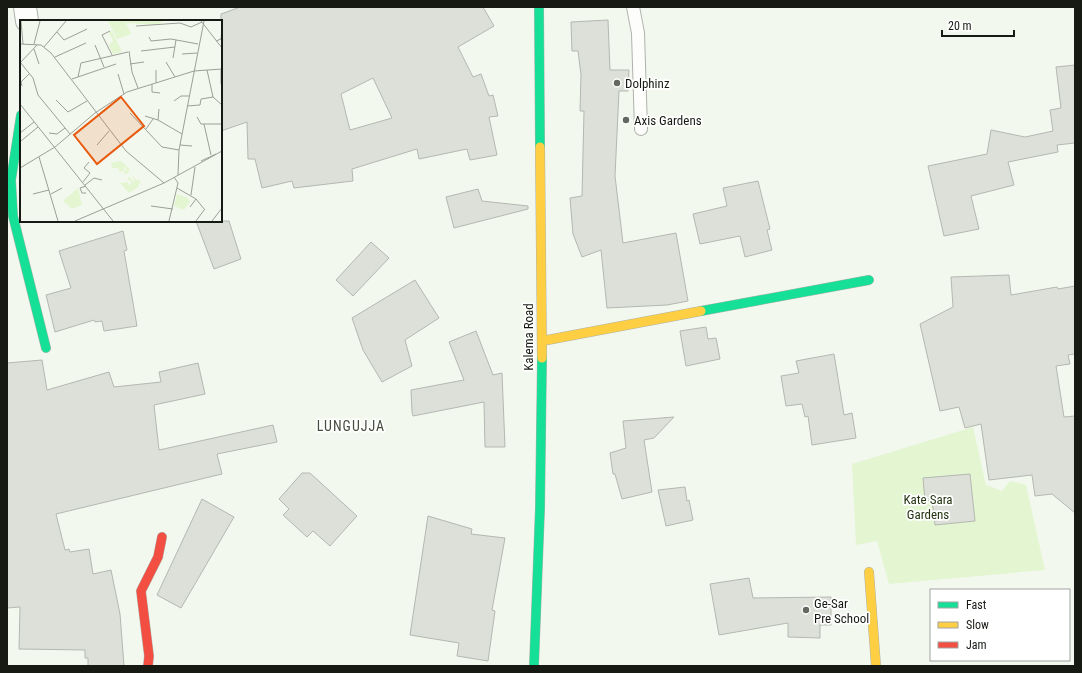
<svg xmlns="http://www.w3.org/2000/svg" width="1082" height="673" font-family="'Roboto Condensed',sans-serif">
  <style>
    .green { fill: #e3f5d1 }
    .building { fill: #dce0d8; stroke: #b4b8b0; fill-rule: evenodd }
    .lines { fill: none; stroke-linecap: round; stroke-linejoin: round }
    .lane-casing { stroke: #aeb2ab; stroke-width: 14 }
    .street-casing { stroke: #aeb2ab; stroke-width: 24 }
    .fast-casing { stroke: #aeb2ab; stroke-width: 10 }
    .slow-casing { stroke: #aeb2ab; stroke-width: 10 }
    .jam-casing { stroke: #aeb2ab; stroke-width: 10 }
    .lane { stroke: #fdfefc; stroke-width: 12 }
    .street { stroke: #fdfefc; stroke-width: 22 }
    .fast { stroke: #16e098; stroke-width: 9 }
    .slow { stroke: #ffcf43; stroke-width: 9 }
    .jam { stroke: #f24e42; stroke-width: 9 }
    .poi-dot { fill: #636860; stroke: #fff; stroke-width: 1.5 }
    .labels { text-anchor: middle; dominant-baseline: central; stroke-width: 3.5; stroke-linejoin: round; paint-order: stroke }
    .poi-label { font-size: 13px; fill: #161a13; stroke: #fff; text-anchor: start }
    .street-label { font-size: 13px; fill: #161a13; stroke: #fff }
    .park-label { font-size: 13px; fill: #263613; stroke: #fff }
    .neighbourhood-label { font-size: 14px; letter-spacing: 1px; fill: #454d3d; stroke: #fff }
    .inset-road { fill: none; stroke: #9b9f96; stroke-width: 1 }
    .view { fill: #e8590c; fill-opacity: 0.15; stroke: #e8590c; stroke-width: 2 }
    .inset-edge { fill: none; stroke: #161a13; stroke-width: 2 }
  </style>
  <rect width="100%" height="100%" fill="#f3f8ee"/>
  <path class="green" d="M973 427 986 485 1002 491 1010 481 1026 485 1045 570 889 584 877 541 856 545 852 464Z"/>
  <g class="building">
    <path d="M240 7H483L494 26 458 47 473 77 481 74 489 96 493 95 498 116 489 117 497 155 470 160 467 149 419 159 417 149 352 169 353 181 294 188 292 181 262 188 255 159H248L247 122 221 131V14ZM373 78 392 118 350 130 341 94Z"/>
    <path d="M608 20 610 70H629L628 91H619L615 176 623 243 676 233 688 301 667 305 607 308 601 250 582 257 573 234 570 198 582 196 584 111H580L581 75 578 51H572L571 22Z"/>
    <path d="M1075 65V143L1057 145 1058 152 1008 162 1014 185 971 196 979 229 944 236 928 166 987 154 991 130 1025 137 1053 131 1050 110 1061 108 1056 67Z"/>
    <path d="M758 181 770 229 767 230 772 250 745 257 740 236 700 244 693 214 727 206 723 188Z"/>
    <path d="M478 189 482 201 528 206V209L454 228 446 197Z"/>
    <path d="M196 221H229L241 259 214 269Z"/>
    <path d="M123 231 127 250 124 251 137 326 104 331 102 321 95 322 94 320 55 332 46 295 71 288 59 251Z"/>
    <path d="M371 242 389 258 353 296 336 280Z"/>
    <path d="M1009 275 1011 295 1057 287 1058 289 1075 286V354L1068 355 1070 364 1056 366 1064 417 1075 416V513L1052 494 1035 496 1032 475 989 480 981 424 965 428 959 407 940 411 920 324 953 307 951 277Z"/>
    <path d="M415 280 439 318 405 340 412 366 382 382 363 350 352 318Z"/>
    <path d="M706 327 708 339 716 338 720 359 686 366 680 331Z"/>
    <path d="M476 331 493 375 502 373 505 447H485L484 402 413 416 412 412 411 390 464 380 449 342Z"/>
    <path d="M834 354 844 415 852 413 856 438 812 445 808 416 805 417 802 404 786 406 781 376 799 373 796 361Z"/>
    <path d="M42 360 47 390 109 372 114 387 161 382 159 372 198 363 205 394 154 405 159 450 273 425 277 442 217 454 222 474 56 514 65 550 69 549 70 552 89 549 93 574 111 570 120 614 124 666H88V658H85V650L19 649 20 607 7 608V363Z"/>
    <path d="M674 417 654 438 644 440 652 492 622 499 615 474H613L610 453 626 448 623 421Z"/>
    <path d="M302 473H310L357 516 330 546 313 531 307 537 283 515 289 509 279 499Z"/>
    <path d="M970 474 975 521 935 525 932 500 925 501 923 478Z"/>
    <path d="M685 487 687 501 689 500 693 520 666 526 658 490Z"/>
    <path d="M202 499 234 517 181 608 157 595Z"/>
    <path d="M428 516 472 529 471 534 505 538 492 610 495 611 488 661 457 656 459 643 410 635Z"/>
    <path d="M749 578 753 598 831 597V625H820V638L788 637V623L719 635 710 584Z"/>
  </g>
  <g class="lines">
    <defs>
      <path id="lane" d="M633 7 638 33 641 129"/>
      <path id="street" d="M25 7 27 21"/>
      <g id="fast">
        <path d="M539 7 540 147"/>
        <path d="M21 115 11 180 13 216 46 348"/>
        <path d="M701 311 869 280"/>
        <path d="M534 666 540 508 542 358"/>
      </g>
      <g id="slow">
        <path d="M540 147 542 358"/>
        <path d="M542 341 701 311"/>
        <path d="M869 572 876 666"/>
      </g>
      <path id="jam" d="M148 666 149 656 141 591 158 557 162 537"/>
    </defs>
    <use href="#lane" class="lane-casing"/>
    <use href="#street" class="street-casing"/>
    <use href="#fast" class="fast-casing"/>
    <use href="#slow" class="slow-casing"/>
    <use href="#jam" class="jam-casing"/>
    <use href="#lane" class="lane"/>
    <use href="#street" class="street"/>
    <use href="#fast" class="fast"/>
    <use href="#slow" class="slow"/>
    <use href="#jam" class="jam"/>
  </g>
  <g class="poi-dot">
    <circle cx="617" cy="83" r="4"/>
    <circle cx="626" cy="120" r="4"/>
    <circle cx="806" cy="610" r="4"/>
  </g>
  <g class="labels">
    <g class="poi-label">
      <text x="625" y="83">Dolphinz</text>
      <text x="634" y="120">Axis Gardens</text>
      <text x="814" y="603">Ge-Sar<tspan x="814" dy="15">Pre School</tspan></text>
    </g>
    <g class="street-label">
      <text transform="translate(528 337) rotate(-90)">Kalema Road</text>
    </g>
    <g class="park-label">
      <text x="928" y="499">Kate Sara<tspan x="928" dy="15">Gardens</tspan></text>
    </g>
    <g class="neighbourhood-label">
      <text x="351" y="426">LUNGUJJA</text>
    </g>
  </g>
  <g transform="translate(20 20)">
    <rect width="202" height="202" fill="#f3f8ee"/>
    <path d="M88 1H143L138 5 106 3 111 14 97 19ZM92 11 102 32 93 34 89 25 93 21 89 12ZM101 141 110 149 107 154 103 153 107 149 104 146 105 150 100 152 98 148H91L93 146 90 143ZM110 153 116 160 121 161 117 168 109 173 100 163 107 162 109 165 112 163 107 158 110 157 112 161 115 162ZM58 168 62 185 52 189 43 181ZM157 174 168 178 170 182 164 190 154 186Z" fill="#e3f5d1"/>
    <path class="inset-road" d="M1 1 3 24M181 1 202 28M116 6 160 3 171 7 182 2M90 11 82 15 92 35M37 12 44 20 67 9M129 17 131 21 151 19 178 24M196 21 201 19 202 9M0 24 21 25 31 33 106 131 144 163M14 24 20 1M75 25 84 47M24 27 46 1M14 29 19 44M109 31 112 52 118 68M121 31 155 27M162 34 177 33M35 37 66 23M153 38 156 20M0 42 13 58 18 75 50 114M146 42 155 57M0 43 17 25M110 44 124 42M187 50 193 77M98 54 104 74M58 57 61 43 108 32M52 59 96 44M136 63V50M132 64V72L140 73M201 64V49M2 66 1 62 9 54M36 80 48 92 67 81M154 81 161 76H169M0 84 93 201M167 86 180 85 181 79 193 77 202 85M139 89 138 100 162 114M110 93 142 127 159 130M125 96 138 100M177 97 181 104H202M184 104 191 135M126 109 133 99M0 113 14 102M29 113 37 114 45 108M1 121 18 107M77 125 89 111M160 125 172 126M19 137 38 201M181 141 196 134M0 148 35 127 75 93 107 72 174 51 202 49M158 155 159 130 184 1M63 162 70 153 64 148 69 142M65 165 74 158 82 160M66 166 60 168 62 173H66M157 168 176 179 170 187M13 174 29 170M31 174 42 168M171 175 175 147M176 179 185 190M131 186 153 189M55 201 144 163 202 131M149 201 158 163 154 157M176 201 184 190M192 201 202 188"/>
    <path class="view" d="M101 77 124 106 77 144 54 115Z"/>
    <rect width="202" height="202" class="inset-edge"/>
  </g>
  <rect width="1082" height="673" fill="none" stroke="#161a13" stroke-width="16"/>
  <rect x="930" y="589" width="140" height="72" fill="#ffffff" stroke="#a2a3a1"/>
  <rect x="938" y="602" width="20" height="6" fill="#16e098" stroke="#a2a3a1"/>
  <text x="966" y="609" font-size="12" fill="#161a13">Fast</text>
  <rect x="938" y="622" width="20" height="6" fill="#ffcf43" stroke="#a2a3a1"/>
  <text x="966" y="629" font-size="12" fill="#161a13">Slow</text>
  <rect x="938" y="642" width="20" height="6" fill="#f24e42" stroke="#a2a3a1"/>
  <text x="966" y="649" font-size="12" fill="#161a13">Jam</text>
  <path d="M942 30v6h72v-6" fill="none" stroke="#161a13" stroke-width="2"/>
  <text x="948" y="30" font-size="12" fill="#161a13" stroke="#ffffff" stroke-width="3" paint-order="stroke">20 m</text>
</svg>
